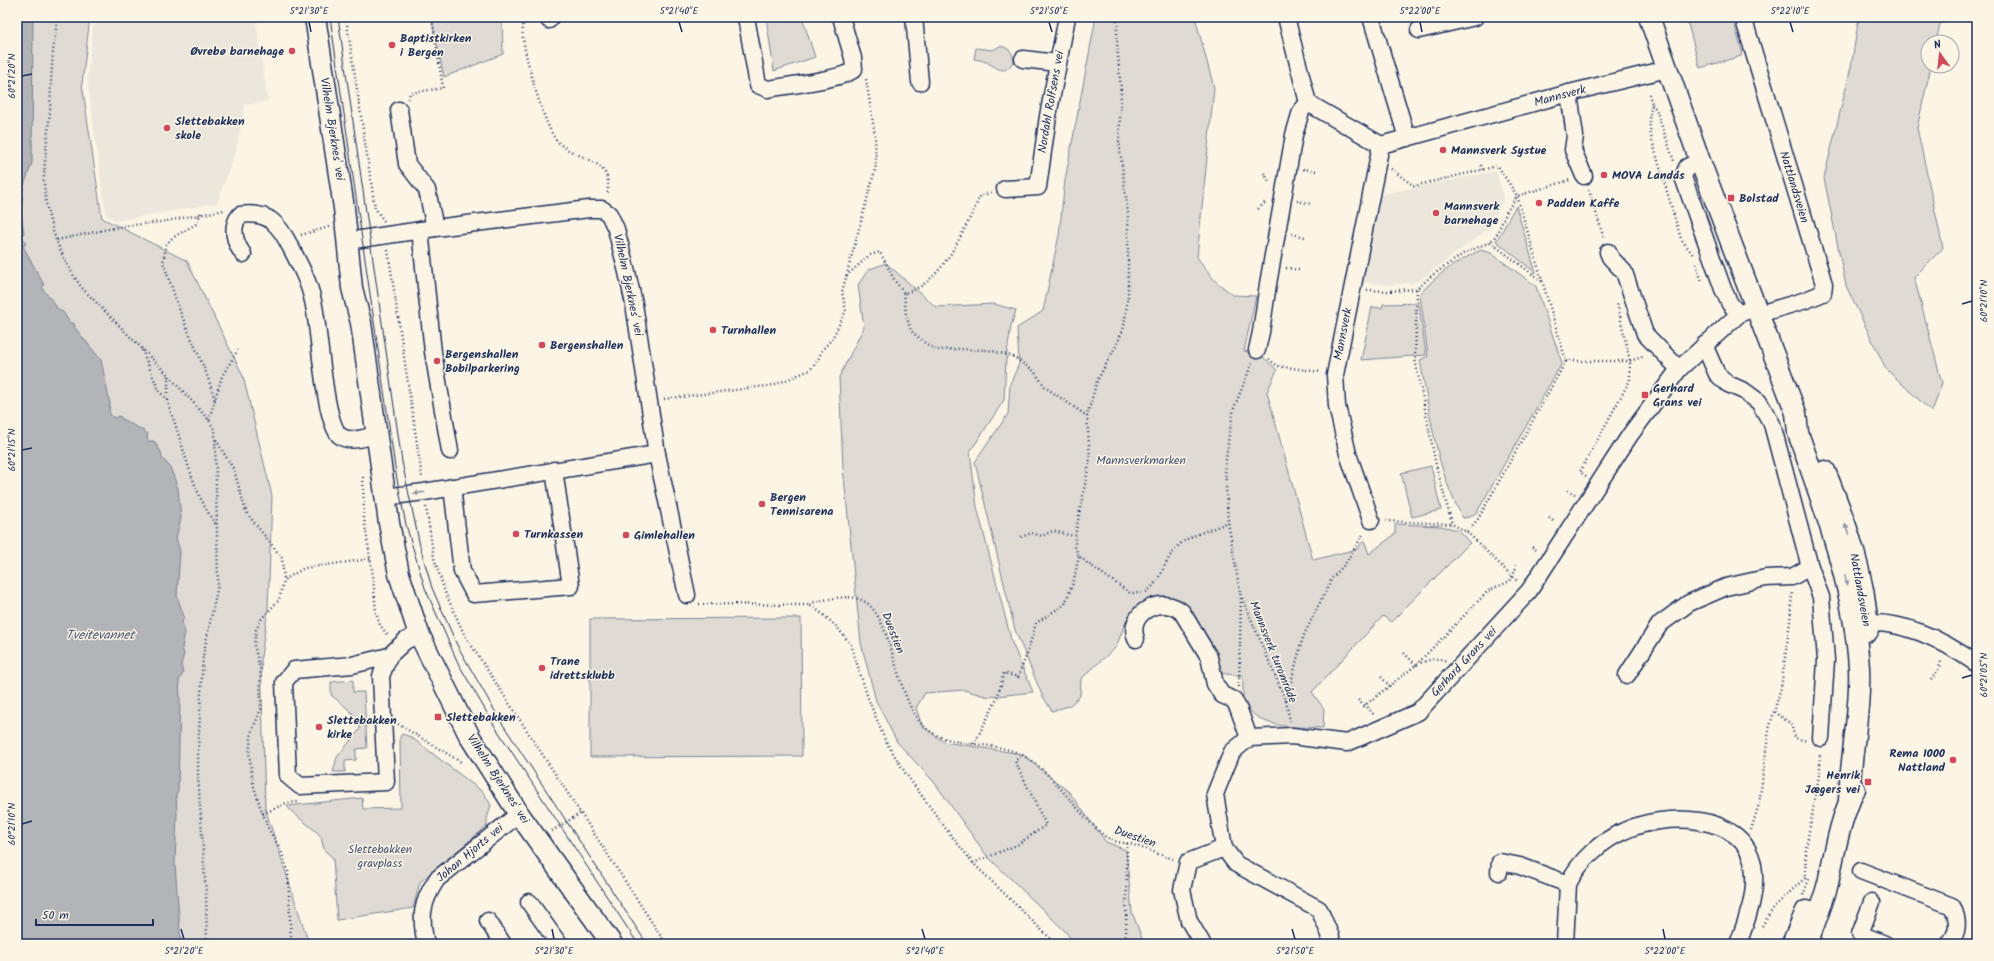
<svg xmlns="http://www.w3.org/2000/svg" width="1994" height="961" font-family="Kalam,sans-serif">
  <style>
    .built { fill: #ece7dc }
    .green { fill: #dfdbd4; stroke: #7d8599 }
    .water { fill: #b2b4b8; stroke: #767f94 }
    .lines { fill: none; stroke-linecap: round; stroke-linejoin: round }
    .minor-casing { stroke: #1b2f5e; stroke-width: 19 }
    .major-casing { stroke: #1b2f5e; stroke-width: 23 }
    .path { stroke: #1b2f5e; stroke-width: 2.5; stroke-dasharray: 1 3; stroke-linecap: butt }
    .minor { stroke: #fcf5e5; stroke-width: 16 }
    .major { stroke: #fcf5e5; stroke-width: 20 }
    .tram { stroke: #1b2f5e; stroke-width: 1 }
    .oneway { fill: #8c92a2 }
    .ticks { fill: none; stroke: #1b2f5e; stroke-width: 1.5 }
    .poi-dot { fill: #d1495b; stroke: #fcf5e5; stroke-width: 1.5 }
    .labels { text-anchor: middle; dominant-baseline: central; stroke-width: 3; stroke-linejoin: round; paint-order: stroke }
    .poi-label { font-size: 12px; font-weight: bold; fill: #1b2f5e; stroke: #fcf5e5; text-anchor: start }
    .street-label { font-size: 12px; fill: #1b2f5e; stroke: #fcf5e5 }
    .park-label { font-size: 12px; fill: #425176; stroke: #fcf5e5 }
    .water-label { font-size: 13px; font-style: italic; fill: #485779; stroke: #fcf5e5 }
    .neatline { fill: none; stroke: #1b2f5e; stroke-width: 1.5 }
    .ticks-label { font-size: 10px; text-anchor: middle; fill: #1b2f5e }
  </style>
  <rect width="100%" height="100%" fill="#fcf5e5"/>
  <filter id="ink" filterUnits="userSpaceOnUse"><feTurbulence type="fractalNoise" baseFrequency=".025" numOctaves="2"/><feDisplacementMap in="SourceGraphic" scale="8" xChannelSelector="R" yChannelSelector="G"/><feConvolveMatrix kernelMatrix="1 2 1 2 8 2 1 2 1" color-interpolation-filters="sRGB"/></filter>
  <g filter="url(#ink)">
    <g class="built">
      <path d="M94 17H267L268 21 256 23 268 101 245 105 236 151 217 203 116 221 106 215 87 79Z"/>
      <path d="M1496 171 1504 197 1490 228 1417 282 1390 285 1360 282 1378 195Z"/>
    </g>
    <g class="green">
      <path d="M17 17H90L82 84 102 218 187 261 243 376 272 496 268 609 261 657 265 808 309 944H17Z"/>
      <path d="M442 17H502L503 54 444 77 432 21Z"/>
      <path d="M766 17H802L815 57 774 71Z"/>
      <path d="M1096 17H1195L1214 88 1197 257 1215 281 1233 295 1256 296 1244 351 1260 354 1277 370 1267 392 1313 560 1357 549 1364 540 1369 554 1395 534V524L1441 526 1458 530 1470 543 1391 622 1383 616 1312 692 1324 709 1323 728C1292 726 1263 731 1243 703V676L1218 673 1177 601 1134 613 1127 619 1116 647 1081 679 1080 696 1069 706 1052 711 1042 695 1015 630 975 462 1008 414 1010 384 1019 364 1017 328 1043 311 1059 235 1065 180Z"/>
      <path d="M1686 17H1732L1742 51 1741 56 1700 68Z"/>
      <path d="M1859 17H1956L1940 24 1936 42H1928V66H1931L1917 128 1943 248 1914 277 1942 383 1932 412 1886 369 1846 286 1824 178 1851 67Z"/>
      <path d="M1000 46C1009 48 1012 51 1014 60 1006 74 1001 71 990 64 986 61 979 60 974 59L976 48 993 50Z"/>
      <path d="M1516 206 1536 273 1496 241C1504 230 1508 217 1516 206Z"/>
      <path d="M1481 250 1491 253 1536 286 1562 363 1477 512 1470 517 1463 518C1436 471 1430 413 1420 360L1428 356 1420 294C1437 274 1457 261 1481 250Z"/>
      <path d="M886 263 936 307 994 304 1016 310 1011 326 1006 360 1004 400 970 452 977 507 1012 643 1033 692 989 697 964 690 925 693 916 708 922 726 944 742 1022 754 1069 792 1106 842 1126 850 1132 912 1144 944H1074L1066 932 987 856 934 782 897 742 876 701 861 643 843 468 839 377 864 327 858 285 868 270Z"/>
      <path d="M1419 303 1426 355 1361 360 1372 307 1382 308 1383 304Z"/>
      <path d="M1431 466 1441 510 1412 517 1401 473Z"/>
      <path d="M801 618 802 756 590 757V619Z"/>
      <path d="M353 680V692H364L367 748 356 749V760L345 761V772H333L337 757 360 729C360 715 341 704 331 695V682Z"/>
      <path d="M402 734 411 737 484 793 491 805 487 819V826L420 882 413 908 337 920 333 858 324 850 321 837 318 833 291 811 287 806 362 798 363 809 401 808 400 737Z"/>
    </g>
    <path class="water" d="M17 17H33L32 163 23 188 21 212 24 233 22 236 26 244 23 246 24 248 44 285 42 288 59 310 63 312 70 323H74L75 328 101 360 110 404C109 410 108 414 114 418L119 416C128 424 139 427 148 434L147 437 148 441H154L161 452 162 458 170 467 178 488 181 518 176 538 180 551 177 596 184 617 182 622 185 633 182 648 184 654 181 665 183 673 179 681 180 697 178 791 176 794 177 814 175 864 181 944H17Z"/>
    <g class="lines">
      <defs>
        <g id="minor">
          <path d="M746 17 758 85 768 89C783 86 846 79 854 69L853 58 841 17"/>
          <path d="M914 17 920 82"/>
          <path d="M1286 17 1308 103 1381 145"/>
          <path d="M1371 17 1407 138"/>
          <path d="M1743 17 1824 284 1823 293 1806 300 1759 314"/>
          <path d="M549 20 550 17"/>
          <path d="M1419 30 1475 17"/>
          <path d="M1023 59 1057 63"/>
          <path d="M1569 93 1575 136 1573 150 1584 176"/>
          <path d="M399 110 407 164 427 190 435 228"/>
          <path d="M1700 161 1687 167 1683 177 1723 289 1730 304 1739 314"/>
          <path d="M1005 189 1038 187 1048 116 1067 17"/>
          <path d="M420 230 433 352 450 451"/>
          <path d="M347 241 435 228 589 209H602L609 214 616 229 627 272 634 304 657 454 687 595"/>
          <path d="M1608 252 1610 257 1624 272 1645 334 1679 369"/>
          <path d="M243 254C235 243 230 227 240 215 269 211 279 224 291 248 300 265 309 282 313 301 320 329 323 417 339 435 349 444 366 437 377 435"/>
          <path d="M1257 350 1261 332 1268 284 1294 135 1301 111 1308 103"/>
          <path d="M452 487 462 571 474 594 571 586 554 470"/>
          <path d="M385 497 424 492 657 454"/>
          <path d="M1371 520 1348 454 1337 406 1335 375 1381 145 1569 93 1667 69"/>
          <path d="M1810 567 1821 597 1826 660 1821 738"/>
          <path d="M1857 624C1901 618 1941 639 1977 664"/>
          <path d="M1136 639C1126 613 1162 594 1182 612L1209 657 1215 684 1222 695 1234 700 1239 710 1249 738"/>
          <path d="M389 656 352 665 294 670 284 682 288 776 300 786 386 782 381 676 389 656 405 641 419 634"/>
          <path d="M1627 675 1660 624 1689 603 1726 587 1766 578 1792 577 1810 567 1772 424 1759 402 1744 391 1728 384 1717 374 1704 345"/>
          <path d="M1861 871 1952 906C1959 920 1959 932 1949 944"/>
          <path d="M1499 872 1500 862 1520 866 1568 884"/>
          <path d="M529 902 559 944"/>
          <path d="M1872 902 1860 934 1885 944"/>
          <path d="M488 921 503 944"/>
          <path d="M1202 943 1189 921 1182 890 1188 862 1224 848"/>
          <path d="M426 944C420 917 421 903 437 879L519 814"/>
          <path d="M1329 944 1331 937 1319 909 1236 864 1224 848 1215 794 1232 752 1249 738 1292 736 1347 743 1418 712 1529 591 1630 435 1679 369 1739 314 1756 307"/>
          <path d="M1565 944 1568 884C1579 861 1601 841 1624 831 1662 813 1743 811 1753 865 1758 892 1747 919 1738 944"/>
        </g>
        <g id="major">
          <path d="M315 17 344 208 352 288 361 323 389 523 399 574 419 634 470 737 519 814 612 944"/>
          <path d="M1649 17 1700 161 1796 413 1798 433C1825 510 1854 585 1859 668 1861 712 1850 756 1849 801"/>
          <path d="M1825 471C1846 522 1865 575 1868 631"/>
          <path d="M1792 944 1806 911"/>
          <path d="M1807 944C1814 924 1823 903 1828 883 1835 851 1840 819 1855 789"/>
        </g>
      </defs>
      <use href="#minor" class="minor-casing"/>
      <use href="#major" class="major-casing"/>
      <g class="path">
        <path d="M58 17C52 48 51 79 50 111 48 133 45 155 44 177 44 216 59 256 82 288L168 375 209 420 215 431 218 585 203 656 198 751V776L206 894 207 944"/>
        <path d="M346 17 375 208 384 221"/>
        <path d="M524 17C523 24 522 31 523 38 525 57 545 130 558 142 576 161 615 157 607 195"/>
        <path d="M1117 17V43L1121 92 1119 141 1128 214V296L1124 327 1116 346 1097 381 1087 416 1090 459 1075 536V548L1079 556 1087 563 1130 593H1141"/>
        <path d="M1649 94 1652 104 1649 119 1651 137 1681 239 1694 256"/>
        <path d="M408 99 410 93 443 88 432 18 435 17"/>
        <path d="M1652 104 1656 109 1674 161"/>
        <path d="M1481 165 1483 170"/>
        <path d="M1303 169 1316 171"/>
        <path d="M1391 169 1414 186 1498 166 1517 196 1570 180"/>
        <path d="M1264 173 1270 183"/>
        <path d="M1589 190 1604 239"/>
        <path d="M1297 201 1311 204"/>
        <path d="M1258 209 1267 201"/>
        <path d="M201 213 196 224 172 238 166 245 163 262 181 314 207 375 215 400"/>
        <path d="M1292 234 1305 237"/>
        <path d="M301 235 329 227"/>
        <path d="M57 240 123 226 161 222 225 210"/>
        <path d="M1490 242 1543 282"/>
        <path d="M388 250 422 477"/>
        <path d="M1696 264 1702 282"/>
        <path d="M1286 268 1299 270"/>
        <path d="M846 276 870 255 880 252 895 281 904 293C943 285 965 227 981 195L991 193"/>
        <path d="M1417 289 1415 359 1436 465 1452 524"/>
        <path d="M1367 290 1387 291 1417 289 1431 276 1463 254 1490 242 1496 236 1507 211 1517 196 1566 361 1478 519 1467 532 1452 524 1386 521"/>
        <path d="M904 293 906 315 911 331 924 342 936 350 958 349 989 350 1012 356 1034 371 1045 387 1087 416"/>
        <path d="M142 350 159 391 168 401"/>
        <path d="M1269 359 1277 366 1321 372"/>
        <path d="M1566 361H1630L1645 356"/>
        <path d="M168 376V401L170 410C185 449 192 493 217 526"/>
        <path d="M664 399 774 385 810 370 818 360 822 350 832 339 846 311 842 292 876 166 875 135 866 79"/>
        <path d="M209 420 222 376 238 350"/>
        <path d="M216 440 234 470 246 512 282 558 284 580"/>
        <path d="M1586 476 1580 472 1630 380V361L1617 303"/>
        <path d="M363 477 364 519 373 576 376 613 380 625 388 636"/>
        <path d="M1567 490 1575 494"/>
        <path d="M426 507 434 558 445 592 464 634 666 944"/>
        <path d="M1549 518 1555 522"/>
        <path d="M1467 532 1518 582"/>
        <path d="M1021 537 1032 533 1042 536 1053 531 1074 536"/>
        <path d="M1532 547 1538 551"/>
        <path d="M1146 592C1162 581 1164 559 1178 546 1190 534 1213 530 1228 522"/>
        <path d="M1242 598 1286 701 1290 721"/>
        <path d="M699 604 809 605"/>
        <path d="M1404 653 1416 665"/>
        <path d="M1416 665 1488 591 1510 581 1515 571 1516 565"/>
        <path d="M1381 677 1390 686"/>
        <path d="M1931 680 1938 670 1942 659"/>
        <path d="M1239 687 1241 598 1228 522 1225 468 1229 434 1234 408 1252 363"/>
        <path d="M1358 700 1364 706 1416 665C1425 661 1437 656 1446 661"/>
        <path d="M1286 701 1303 637 1332 578 1345 564 1364 533"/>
        <path d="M1365 704 1374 715"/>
        <path d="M1775 712 1791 724 1795 738 1807 741"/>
        <path d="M398 724 461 762"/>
        <path d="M974 744 997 699 1004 673 1018 677 1027 654 1036 623 1065 604 1073 583 1079 556"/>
        <path d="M263 814 286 803 298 802"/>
        <path d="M1751 830 1759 804 1769 729 1781 688 1790 621 1792 592"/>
        <path d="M552 831 581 813"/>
        <path d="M973 863 1017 845 1046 825 1015 761 1021 755"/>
        <path d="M1803 895 1809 879"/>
        <path d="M1762 926 1774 907 1805 878 1806 848 1820 770V753"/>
        <path d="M291 944 288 871 280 848 269 830 260 806 253 784 249 753 252 731 261 709 260 669 254 645 256 630 262 618 279 600 284 580 304 568 370 559"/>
        <path d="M1056 944 973 863 946 829 906 774 885 740 868 698 851 645 837 627 820 612 809 605C816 600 826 600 835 598 846 597 857 596 867 603 892 622 896 693 920 722 945 752 992 738 1024 756 1054 773 1078 815 1106 837L1117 842 1131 844 1173 859"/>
        <path d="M1126 944 1127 843"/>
      </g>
      <use href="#minor" class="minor"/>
      <use href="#major" class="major"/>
      <g class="tram">
        <path d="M330 17 396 474 406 525 425 588 458 663 494 725 638 944"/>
        <path d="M338 17 402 462 420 546 432 588 457 645 500 720 647 944"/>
      </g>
    </g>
    <defs><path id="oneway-solid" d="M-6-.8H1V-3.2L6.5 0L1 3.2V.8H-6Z"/></defs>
    <g class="oneway">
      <use href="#oneway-solid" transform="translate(419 493) rotate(173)"/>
      <use href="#oneway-solid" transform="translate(1847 529) rotate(-108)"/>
      <use href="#oneway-solid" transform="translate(1846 580) rotate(77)"/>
    </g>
  </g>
  <path class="ticks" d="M309 22 311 32M679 22 682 32M1049 22 1052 32M1420 22 1422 32M1790 22 1793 32M22 76 32 74M1962 304 1972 301M22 450 32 448M1962 678 1972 675M22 824 32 821M181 929 184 939M552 929 554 939M922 929 925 939M1292 929 1295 939M1663 929 1665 939"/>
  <g class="poi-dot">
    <circle cx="392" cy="45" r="4"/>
    <circle cx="292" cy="51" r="4"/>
    <circle cx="167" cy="128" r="4"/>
    <circle cx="1443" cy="150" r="4"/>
    <circle cx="1604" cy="175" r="4"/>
    <rect x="1727" y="194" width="8" height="8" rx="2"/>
    <circle cx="1539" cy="203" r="4"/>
    <circle cx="1436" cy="213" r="4"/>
    <circle cx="713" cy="330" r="4"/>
    <circle cx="542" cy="345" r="4"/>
    <circle cx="437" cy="361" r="4"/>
    <rect x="1641" y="391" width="8" height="8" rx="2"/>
    <circle cx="762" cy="504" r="4"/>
    <circle cx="516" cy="534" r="4"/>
    <circle cx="626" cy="535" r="4"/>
    <circle cx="542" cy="668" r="4"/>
    <rect x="434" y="713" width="8" height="8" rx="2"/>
    <circle cx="319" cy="727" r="4"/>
    <circle cx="1953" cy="760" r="4"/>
    <rect x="1864" y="778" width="8" height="8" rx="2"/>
  </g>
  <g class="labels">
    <g class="poi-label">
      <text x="400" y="38">Baptistkirken<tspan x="400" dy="14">i Bergen</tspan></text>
      <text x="284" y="51" text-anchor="end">Øvrebø barnehage</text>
      <text x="175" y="121">Slettebakken<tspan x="175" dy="14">skole</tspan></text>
      <text x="1451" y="150">Mannsverk Systue</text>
      <text x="1612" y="175">MOVA Landås</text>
      <text x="1739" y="198">Bolstad</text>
      <text x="1547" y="203">Padden Kaffe</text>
      <text x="1444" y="206">Mannsverk<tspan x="1444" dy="14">barnehage</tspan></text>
      <text x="721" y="330">Turnhallen</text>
      <text x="550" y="345">Bergenshallen</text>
      <text x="445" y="354">Bergenshallen<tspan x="445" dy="14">Bobilparkering</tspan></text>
      <text x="1653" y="388">Gerhard<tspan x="1653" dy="14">Grans vei</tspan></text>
      <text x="770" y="497">Bergen<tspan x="770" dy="14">Tennisarena</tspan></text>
      <text x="524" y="534">Turnkassen</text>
      <text x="634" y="535">Gimlehallen</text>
      <text x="550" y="661">Trane<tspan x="550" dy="14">idrettsklubb</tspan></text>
      <text x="446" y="717">Slettebakken</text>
      <text x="327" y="720">Slettebakken<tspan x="327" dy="14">kirke</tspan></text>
      <text x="1945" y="753" text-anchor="end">Rema 1000<tspan x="1945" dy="14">Nattland</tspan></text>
      <text x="1860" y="775" text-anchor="end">Henrik<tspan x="1860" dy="14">Jægers vei</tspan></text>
    </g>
    <g class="street-label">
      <text transform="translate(1560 96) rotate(-15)">Mannsverk</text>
      <text transform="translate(1051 102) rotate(-80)">Nordahl Rolfsens vei</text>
      <text transform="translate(332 129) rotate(81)">Vilhelm Bjerknes' vei</text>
      <text transform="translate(1794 187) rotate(73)">Nattlandsveien</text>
      <text transform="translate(628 285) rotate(78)">Vilhelm Bjerknes' vei</text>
      <text transform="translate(1343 334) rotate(-79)">Mannsverk</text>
      <text transform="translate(1860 590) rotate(80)">Nattlandsveien</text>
      <text transform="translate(893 633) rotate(69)">Duestien</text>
      <text transform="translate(1273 652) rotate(68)">Mannsverk turområde</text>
      <text transform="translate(1464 662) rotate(-47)">Gerhard Grans vei</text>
      <text transform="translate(498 779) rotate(57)">Vilhelm Bjerknes' vei</text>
      <text transform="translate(1135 837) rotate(19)">Duestien</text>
      <text transform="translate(470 853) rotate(-40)">Johan Hjorts vei</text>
    </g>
    <g class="park-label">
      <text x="1141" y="460">Mannsverkmarken</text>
      <text x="380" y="849">Slettebakken<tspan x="380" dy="14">gravplass</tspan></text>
    </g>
    <g class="water-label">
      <text x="100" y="635">Tveitevannet</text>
    </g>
  </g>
  <rect width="1994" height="961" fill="none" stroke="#fcf5e5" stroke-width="44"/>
  <g transform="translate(1940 54) rotate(345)"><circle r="19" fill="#fcf5e5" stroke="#a2a6af"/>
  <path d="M0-3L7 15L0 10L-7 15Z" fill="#d1495b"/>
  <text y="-6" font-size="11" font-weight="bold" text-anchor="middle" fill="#1b2f5e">N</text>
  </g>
  <path d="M36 919v6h117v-6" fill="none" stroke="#1b2f5e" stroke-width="2"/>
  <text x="42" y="919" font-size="12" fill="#1b2f5e" stroke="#fcf5e5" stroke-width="3" paint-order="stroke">50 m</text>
  <rect x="22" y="22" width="1950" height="917" class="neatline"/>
  <g class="ticks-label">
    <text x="309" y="14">5°21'30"E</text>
    <text x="679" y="14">5°21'40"E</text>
    <text x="1049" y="14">5°21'50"E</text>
    <text x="1420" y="14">5°22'00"E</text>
    <text x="1790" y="14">5°22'10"E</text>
    <text transform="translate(11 76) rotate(-90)" y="4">60°21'20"N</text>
    <text transform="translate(1983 301) rotate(-90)" y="4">60°21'10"N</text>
    <text transform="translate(11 450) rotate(-90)" y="4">60°21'15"N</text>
    <text transform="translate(1983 675) rotate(-90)" y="4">60°21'05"N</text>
    <text transform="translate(11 824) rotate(-90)" y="4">60°21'10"N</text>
    <text x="184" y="954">5°21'20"E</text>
    <text x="554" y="954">5°21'30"E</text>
    <text x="925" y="954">5°21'40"E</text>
    <text x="1295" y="954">5°21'50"E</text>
    <text x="1665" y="954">5°22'00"E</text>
  </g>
</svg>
